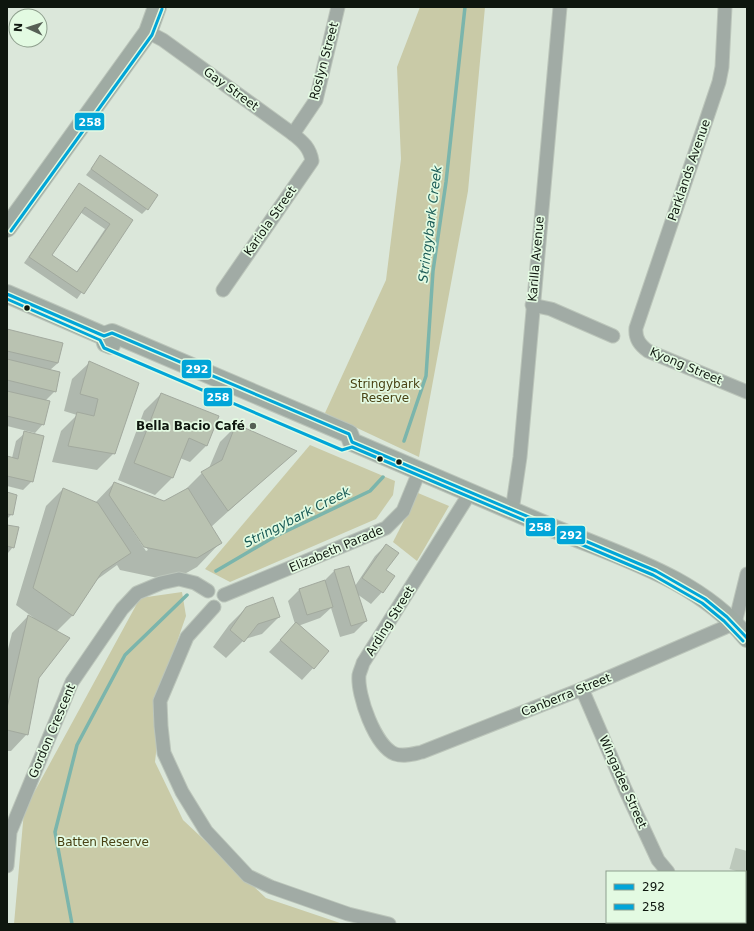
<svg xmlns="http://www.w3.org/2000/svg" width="754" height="931" font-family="'DejaVu Sans',sans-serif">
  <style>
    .green { fill: #c9caa7 }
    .shadow { fill: #0003; fill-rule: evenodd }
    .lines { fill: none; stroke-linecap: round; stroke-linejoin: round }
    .stream { stroke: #7bb5ac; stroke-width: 3.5 }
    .building { fill: #b9c2b1; stroke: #a2a99e; fill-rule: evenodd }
    .motorway-tunnel { stroke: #bcc8bb; stroke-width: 22; stroke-dasharray: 22 11; stroke-linecap: butt }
    .minor-casing { stroke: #bbc5ba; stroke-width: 15 }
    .secondary-casing { stroke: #bbc5ba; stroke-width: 20 }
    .minor { stroke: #a1aba5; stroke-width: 13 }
    .secondary { stroke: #9faba3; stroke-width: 18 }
    .bus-1-casing { stroke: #e3fae2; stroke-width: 6 }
    .bus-2-casing { stroke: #e3fae2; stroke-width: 6 }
    .bus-1 { stroke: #01a5d8; stroke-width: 3 }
    .bus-2 { stroke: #01a5d8; stroke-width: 3 }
    .bus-dot { fill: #0e160e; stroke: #e3fae2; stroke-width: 1.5 }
    .poi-dot { fill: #565f55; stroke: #e3fae2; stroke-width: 1.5 }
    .labels { text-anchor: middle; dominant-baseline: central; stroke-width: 3.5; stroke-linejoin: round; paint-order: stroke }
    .street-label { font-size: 12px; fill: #0e160e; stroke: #e3fae2 }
    .park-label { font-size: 12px; fill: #494214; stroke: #e3fae2 }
    .poi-label { font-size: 12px; font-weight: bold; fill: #0e160e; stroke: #e3fae2; text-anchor: end }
    .water-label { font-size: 13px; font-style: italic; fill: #1a5b56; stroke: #e3fae2 }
    .line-badge { stroke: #e3fae2; stroke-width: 1.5 }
    .badge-label { font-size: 11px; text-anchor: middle; font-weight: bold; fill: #fff }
  </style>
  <rect width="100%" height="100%" fill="#dbe7da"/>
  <g class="green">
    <path d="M420 7H485L468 191 419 457 325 413 386 280 401 159 397 67Z"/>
    <path d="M310 445 395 481 393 495 376 519 230 582 205 569Z"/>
    <path d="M418 493 449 506 417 561 393 542Z"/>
    <path d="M182 592 186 616 164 679 155 762 183 820 266 898 343 924H14L24 811 140 598Z"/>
  </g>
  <g class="shadow">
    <path d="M101 156 147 209 142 214 86 175Z"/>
    <path d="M79 184 132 220 77 299 24 263ZM80 212 105 229 76 273 51 256Z"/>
    <path d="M7 330 58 363 50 370 55 391 45 401 43 424 35 433 7 426Z"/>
    <path d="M89 363 114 453 97 470 52 462 61 431 77 415 64 411 72 379Z"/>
    <path d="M161 394 207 445 190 462 180 458 172 478 155 495 118 480 144 411Z"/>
    <path d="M237 425 295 451 211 527 220 543 197 567 172 581 120 570 117 565 95 581 72 616 56 632 39 678 27 734 11 751H8L7 754V653L12 633 28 616 34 618 16 605 46 506 63 489 95 503 114 483 164 502 185 490 202 473 209 468 220 442ZM125 519H127L148 550 146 551Z"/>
    <path d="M25 433 32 481 23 490 7 486V457L12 458 16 441Z"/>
    <path d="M7 493 12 514 7 519Z"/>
    <path d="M7 526 13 547 8 553H7Z"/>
    <path d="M386 545 382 592 371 604 357 594 366 621 354 633 340 637 331 608 320 618 298 626 328 652 302 680 269 652 295 624 288 601 299 590 323 582 334 571 349 567 355 586 375 556Z"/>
    <path d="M246 608 279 617 262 634 245 639 226 658 213 647 229 625Z"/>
  </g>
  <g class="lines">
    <g class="stream">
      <path d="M404 441 426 376 433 271 446 182 465 7"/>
      <path d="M216 571 274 537 370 491 383 477"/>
      <path d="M72 924 55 832 77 745 125 655 187 595"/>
    </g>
  </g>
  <g class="building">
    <path d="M100 155 158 195 148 210 91 169Z"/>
    <path d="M79 183 133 220 84 294 29 257ZM85 207 110 224 77 272 52 255Z"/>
    <path d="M7 329 63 343 58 363 7 351Z"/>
    <path d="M7 359 60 372 56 392 7 380Z"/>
    <path d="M89 361 139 383 115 454 68 446 77 412 94 416 98 399 80 394Z"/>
    <path d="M7 391 50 401 44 425 7 416Z"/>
    <path d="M161 393 219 416 207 446 189 438 173 478 134 463Z"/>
    <path d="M236 424 297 451 228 511 201 472 222 460Z"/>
    <path d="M24 431 44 436 33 482 7 476V456L18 459Z"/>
    <path d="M114 482 164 501 188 488 222 543 197 558 144 547 109 495Z"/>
    <path d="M63 488 98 503 131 553 102 572 73 616 33 588Z"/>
    <path d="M7 492 17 495 13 515 7 514Z"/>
    <path d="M7 525 19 527 14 548 7 546Z"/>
    <path d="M386 544 399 553 386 570 395 576 383 593 362 578Z"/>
    <path d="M349 566 367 621 351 626 334 570Z"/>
    <path d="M325 580 333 607 307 615 299 589Z"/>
    <path d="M273 597 280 617 258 624 244 642 230 630 246 607Z"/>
    <path d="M28 615 70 638 39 678 28 735 7 730V708Z"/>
    <path d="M296 622 329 651 314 669 280 640Z"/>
  </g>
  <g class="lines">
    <g class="motorway-tunnel">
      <path d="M740 872 747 847"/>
      <path d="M725 924 726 922"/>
    </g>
    <defs>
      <g id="minor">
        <path d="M725 7 722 67 719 82 636 328C635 339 640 345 648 351L747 392"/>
        <path d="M148 32 163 40 293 134C303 142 310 148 312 161L223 290"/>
        <path d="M293 134 316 100 338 7"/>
        <path d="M532 305 551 309 613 336"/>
        <path d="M470 493 363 663C362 667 360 671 359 675 357 695 375 746 395 754 404 757 413 754 422 752L582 689 735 623 747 574"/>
        <path d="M512 511 520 457 560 7"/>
        <path d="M224 595 386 528 403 511 419 472"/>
        <path d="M214 607 187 637 160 701 161 726 164 753 182 792 206 831 248 876 271 887 348 914 389 924"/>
        <path d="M582 689 625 789 658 860 668 872"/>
        <path d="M7 866 10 832 72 682 122 609 137 593 161 583 179 579 195 583 208 591"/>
        <path d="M745 897 747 898"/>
      </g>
      <g id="secondary">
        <path d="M7 228 148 32 157 7"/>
        <path d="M7 294 104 336 106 343 111 345"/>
        <path d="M104 336 112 333 349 434 352 442C418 471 484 499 550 527 618 556 698 578 747 638"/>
      </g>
    </defs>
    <use href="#minor" class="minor-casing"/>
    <use href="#secondary" class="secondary-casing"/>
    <use href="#minor" class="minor"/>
    <use href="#secondary" class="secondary"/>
    <defs>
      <path id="bus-1" d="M7 294 104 336 112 333 349 434 352 442 656 571 705 599 727 617 747 638"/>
      <g id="bus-2">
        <path d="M11 231 152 35 162 9"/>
        <path d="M7 299 100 340 104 348 342 450 352 447 653 575 702 603 724 621 743 641"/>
      </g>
    </defs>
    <use href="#bus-1" class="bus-1-casing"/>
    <use href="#bus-2" class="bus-2-casing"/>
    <use href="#bus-1" class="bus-1"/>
    <use href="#bus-2" class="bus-2"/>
  </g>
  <g class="bus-dot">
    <circle cx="27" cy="308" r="3.5"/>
    <circle cx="380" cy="459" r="3.5"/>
    <circle cx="399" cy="462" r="3.5"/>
  </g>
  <circle class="poi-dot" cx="253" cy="426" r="4"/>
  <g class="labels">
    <g class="street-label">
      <text transform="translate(324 61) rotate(-75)">Roslyn Street</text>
      <text transform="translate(231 89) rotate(36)">Gay Street</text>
      <text transform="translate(689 170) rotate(-71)">Parklands Avenue</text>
      <text transform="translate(270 221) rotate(-55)">Kariola Street</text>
      <text transform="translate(536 259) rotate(-85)">Karilla Avenue</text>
      <text transform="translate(686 366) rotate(23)">Kyong Street</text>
      <text transform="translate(336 549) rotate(-23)">Elizabeth Parade</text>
      <text transform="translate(390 621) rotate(-58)">Arding Street</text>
      <text transform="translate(566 695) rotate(-22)">Canberra Street</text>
      <text transform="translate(52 731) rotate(-67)">Gordon Crescent</text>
      <text transform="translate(623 782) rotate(66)">Wingadee Street</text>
    </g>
    <g class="park-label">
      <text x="385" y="384">Stringybark<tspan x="385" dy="14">Reserve</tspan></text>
      <text x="103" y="842">Batten Reserve</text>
    </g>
    <g class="poi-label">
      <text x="245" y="426">Bella Bacio Café</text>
    </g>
    <g class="water-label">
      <text transform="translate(430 224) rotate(-83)">Stringybark Creek</text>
      <text transform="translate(297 517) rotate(-27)">Stringybark Creek</text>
    </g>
  </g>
  <g class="line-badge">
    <rect x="74" y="112" width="31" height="19" rx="4" fill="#01a5d8"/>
    <rect x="181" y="359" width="31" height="20" rx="4" fill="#01a5d8"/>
    <rect x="203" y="387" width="30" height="20" rx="4" fill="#01a5d8"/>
    <rect x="525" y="517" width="31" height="20" rx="4" fill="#01a5d8"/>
    <rect x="556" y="525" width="30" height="20" rx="4" fill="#01a5d8"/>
  </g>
  <g class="badge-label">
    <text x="90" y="126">258</text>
    <text x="197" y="373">292</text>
    <text x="218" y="401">258</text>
    <text x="540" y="531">258</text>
    <text x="571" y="539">292</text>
  </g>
  <rect width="754" height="931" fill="none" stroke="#0e160e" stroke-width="16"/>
  <rect x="606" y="871" width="140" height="52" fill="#e3fae2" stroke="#8e9f8d"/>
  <rect x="614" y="884" width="20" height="6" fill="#01a5d8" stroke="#8e9f8d"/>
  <text x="642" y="891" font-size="12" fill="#0e160e">292</text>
  <rect x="614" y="904" width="20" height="6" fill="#01a5d8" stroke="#8e9f8d"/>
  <text x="642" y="911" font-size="12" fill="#0e160e">258</text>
  <g transform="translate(28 28) rotate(273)"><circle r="19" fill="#e3fae2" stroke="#8e9f8d"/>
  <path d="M0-3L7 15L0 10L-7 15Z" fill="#565f55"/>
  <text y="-6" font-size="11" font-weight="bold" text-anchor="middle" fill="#0e160e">N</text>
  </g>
</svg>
